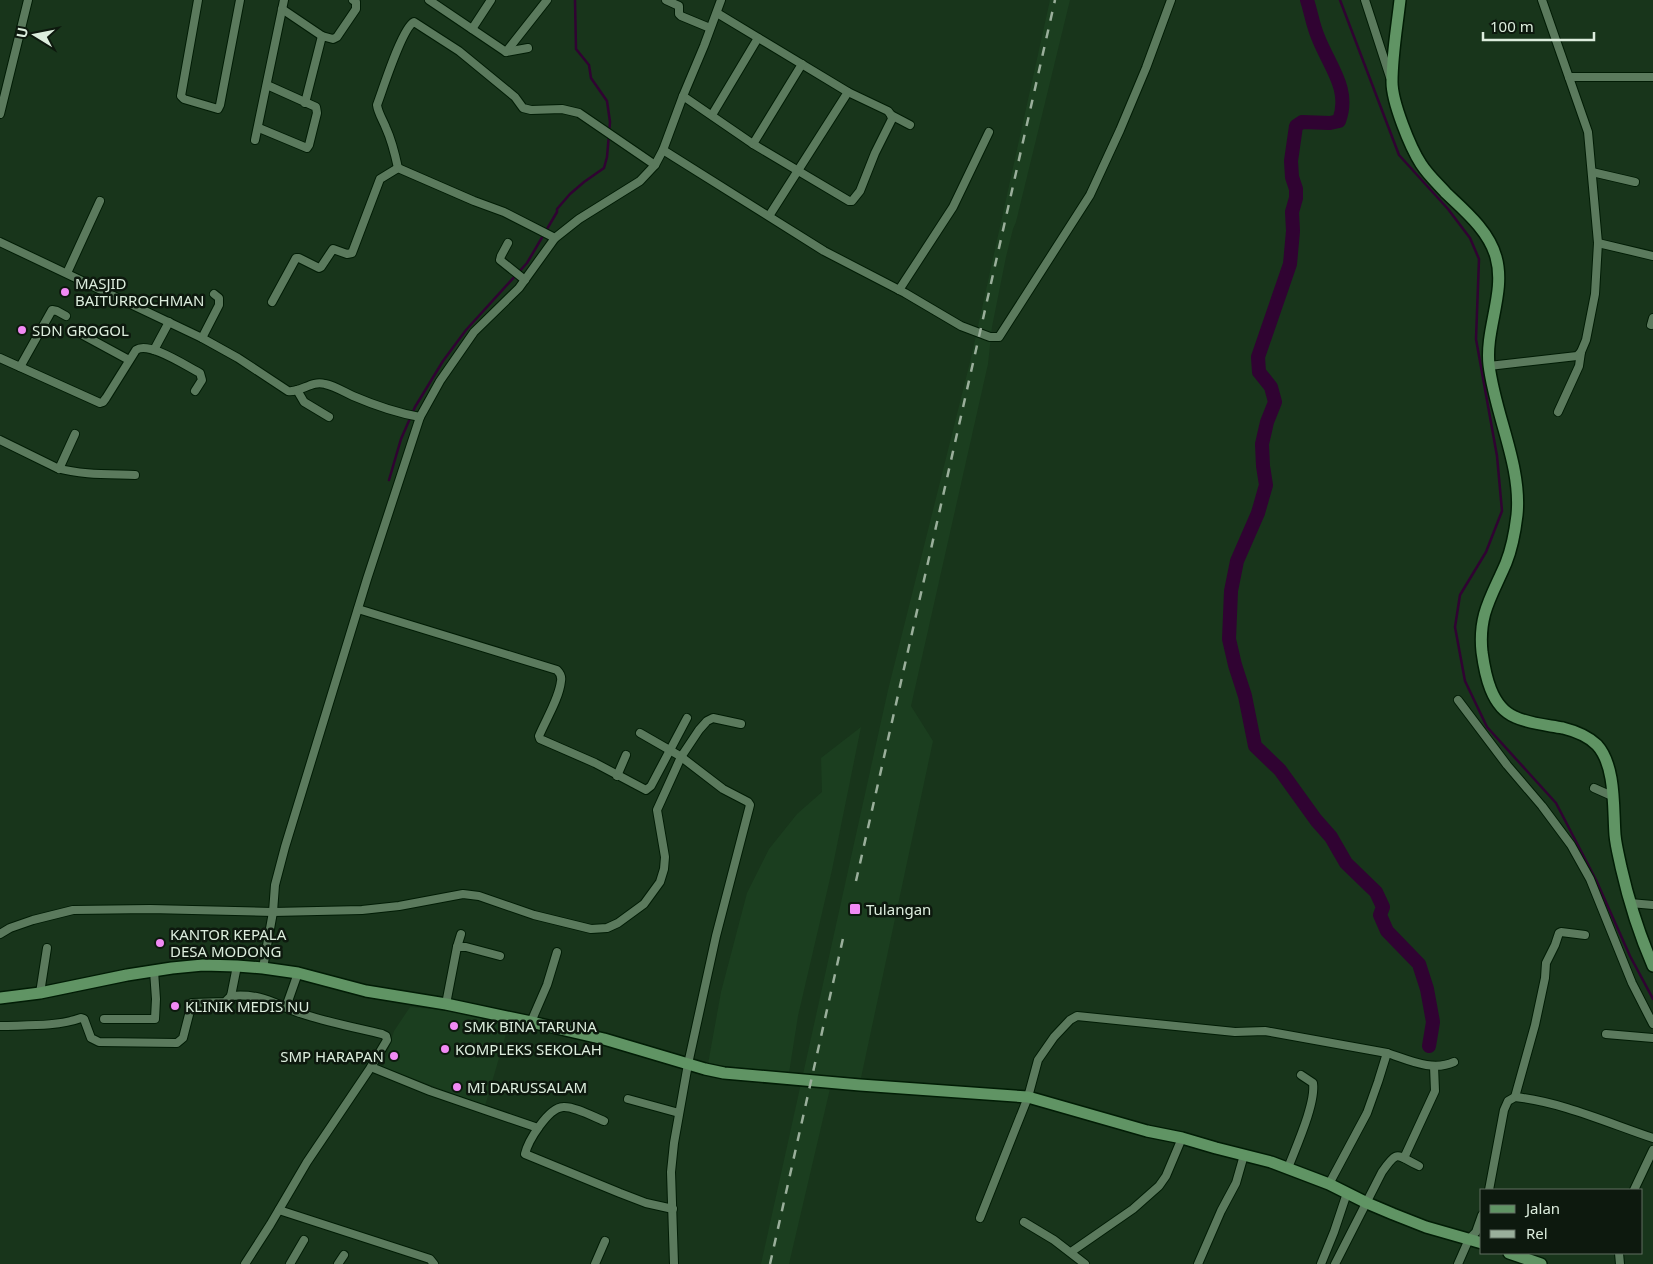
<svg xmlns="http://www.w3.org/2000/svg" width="1653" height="1264" font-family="'Noto Sans',sans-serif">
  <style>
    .built { fill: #1b3e1f }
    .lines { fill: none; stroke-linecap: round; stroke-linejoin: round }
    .stream { stroke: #300332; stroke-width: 2.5 }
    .river { stroke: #300332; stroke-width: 14 }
    .street-casing { stroke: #011c05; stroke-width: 10 }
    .secondary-casing { stroke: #011c05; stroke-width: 14 }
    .street { stroke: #5b7a5d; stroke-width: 8 }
    .secondary { stroke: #609464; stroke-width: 11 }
    .rail { stroke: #9aaf9b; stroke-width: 2.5; stroke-dasharray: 9 9; stroke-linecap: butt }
    .poi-dot { fill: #f18af4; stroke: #0d190e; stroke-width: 2 }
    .labels { text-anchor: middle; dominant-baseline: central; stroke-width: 5; stroke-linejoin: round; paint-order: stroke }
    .poi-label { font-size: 15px; fill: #dceddd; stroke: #0d190e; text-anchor: start }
  </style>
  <rect width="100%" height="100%" fill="#18351b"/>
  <g class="built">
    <path d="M1050 0H1070L1016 222 1013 229 1006 257 992 327 988 364 911 706 933 741 861 1078 833 1076 789 1264H761L888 690 971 358Z"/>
    <path d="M861 727 832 870 798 1016 789 1073 708 1064 721 992 747 893 769 849 797 814 822 792 821 758Z"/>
    <path d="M410 1007 445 1010 509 1024 485 1106 383 1067 394 1031Z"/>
  </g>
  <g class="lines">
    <g class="stream">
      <path d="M1340 0 1399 155 1448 209 1470 238 1479 259 1476 339 1497 456 1502 511 1486 552 1460 595 1455 627 1465 681 1487 727 1556 803 1596 880 1630 956 1653 999"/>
      <path d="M389 480 401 439 415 407 443 361 466 330 527 263 557 212V209L570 194 584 182 604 168 607 157 610 122 607 101 591 78 589 65 576 49 575 0"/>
    </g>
    <path class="river" d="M1307 0C1311 12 1313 26 1318 37 1329 66 1351 89 1339 121L1330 123 1302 122 1296 126 1291 161 1292 177 1296 189V198L1292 212 1293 231 1290 264 1258 357 1259 372 1271 387 1275 402 1267 422 1262 444 1263 466 1266 485 1258 513 1237 561 1231 591 1229 639 1235 665 1245 696 1255 746 1280 770 1316 820 1331 837 1346 863 1376 892 1383 907 1380 915 1387 931 1419 964 1427 989 1433 1022 1429 1046"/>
    <defs>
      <g id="street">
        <path d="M198 0 181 96 184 99 218 109 220 105 240 0"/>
        <path d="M429 0 506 52 528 48"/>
        <path d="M666 0 679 6V14L681 16 710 28"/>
        <path d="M1365 0 1390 77"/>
        <path d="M282 9 322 36"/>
        <path d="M717 13 848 92 769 216"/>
        <path d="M472 29 491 0"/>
        <path d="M506 52 547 0"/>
        <path d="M1569 77H1653"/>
        <path d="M683 96 753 144 849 201H852L860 191 875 153 892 119 891 115 888 111 848 92"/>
        <path d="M305 103 322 36 333 39 337 37 356 9V2L353 0"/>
        <path d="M0 114 28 0"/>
        <path d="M712 115 758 38"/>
        <path d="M891 115 910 125"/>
        <path d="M259 128 307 148 309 145 317 113 316 107 267 85"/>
        <path d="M255 140 284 0"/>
        <path d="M753 144 802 64"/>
        <path d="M663 150 824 251 905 293 961 326 990 337H999L1090 195 1120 130 1146 68 1171 0"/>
        <path d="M398 168C395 154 392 141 386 128 383 120 378 113 377 105 383 89 402 28 414 22L459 51 515 97 523 108 531 110 562 109 579 113 655 165"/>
        <path d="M1592 172 1635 182"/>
        <path d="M555 238 579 219 640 181 655 165 663 150 683 96 704 46 721 0"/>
        <path d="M0 242 202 338 238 358 288 391C301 393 311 380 325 384 335 386 344 392 353 396 374 405 397 413 420 417L440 381 474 332 519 288 555 238 504 212 474 201 398 168 380 179 352 253 347 254 333 249 321 267 319 268 299 258H296L272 302"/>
        <path d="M508 243 501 256 500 260 525 280"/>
        <path d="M1598 243 1653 256"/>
        <path d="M67 273 100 201"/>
        <path d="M899 290 953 207 989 132"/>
        <path d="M1651 325 1653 318"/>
        <path d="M83 335 129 360"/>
        <path d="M202 338 219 305V298L214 294"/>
        <path d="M154 350 169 322"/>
        <path d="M0 358 20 367 52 310 57 311 66 316"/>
        <path d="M1489 366 1577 356 1581 352 1586 340 1595 294 1598 243 1588 132 1542 0"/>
        <path d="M20 367 100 403 103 402 106 398 136 350C149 341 186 366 200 373L202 380 195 391"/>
        <path d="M297 390 304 402 329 417"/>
        <path d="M1558 412 1579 366 1581 352"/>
        <path d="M0 440 57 468C82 475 109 474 135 475"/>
        <path d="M59 469 75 434"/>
        <path d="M358 609 557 670C560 673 562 676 561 681 559 699 546 719 539 736L540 739 595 763 646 790 651 786 687 718"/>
        <path d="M1458 700 1507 765 1542 806 1571 845 1590 879 1632 983 1653 1024"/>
        <path d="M640 733 680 756 723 789 748 802 750 805 716 936 688 1064 674 1143 671 1172 674 1264"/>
        <path d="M617 776 626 755"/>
        <path d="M1594 788 1612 796"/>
        <path d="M1630 903 1653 905"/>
        <path d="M0 934 10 928 33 920 73 910 150 909 273 912 362 910 399 906 463 894 479 896 534 915 591 929 607 928 618 923 644 904 660 882 664 869 665 857 657 810 681 757 699 730 707 721 713 718 741 724"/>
        <path d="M457 947 461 934"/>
        <path d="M263 968 273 912 275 885 285 847 367 579 420 417"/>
        <path d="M40 993 47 948"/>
        <path d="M231 996C265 993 276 1006 306 1015 331 1023 357 1028 382 1034L386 1036 387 1040 371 1067 307 1162 270 1225 245 1264"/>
        <path d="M446 1004 457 947H466L500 956"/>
        <path d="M286 1007 298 973"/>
        <path d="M104 1019H155L156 999 154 971"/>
        <path d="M531 1022 547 985 557 952"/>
        <path d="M0 1026C26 1025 56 1027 81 1018L84 1019 91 1038 99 1042 177 1043 183 1038 192 1003 225 1002 231 996 237 966"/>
        <path d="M1606 1034 1653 1038"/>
        <path d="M1387 1053C1409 1060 1432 1072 1454 1062"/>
        <path d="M371 1067 430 1091 538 1128"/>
        <path d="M1515 1097 1535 1025 1545 978 1546 963 1555 945 1559 933 1561 932 1585 935"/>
        <path d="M628 1099 679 1113"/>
        <path d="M604 1121C594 1117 574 1106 563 1107 548 1108 528 1141 525 1154L620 1193 646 1203 673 1209"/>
        <path d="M1404 1158 1435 1091 1434 1066"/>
        <path d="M1288 1168C1296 1147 1316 1103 1313 1083L1301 1075"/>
        <path d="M1489 1190 1504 1110 1508 1101 1515 1097C1562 1102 1608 1123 1653 1138"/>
        <path d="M1634 1190 1653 1150"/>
        <path d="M279 1210 430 1259 434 1264"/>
        <path d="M980 1218 1028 1097 1038 1060 1054 1037 1070 1020 1077 1016 1235 1032 1265 1031 1387 1053 1378 1082 1367 1113 1329 1184"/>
        <path d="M1024 1222 1054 1240 1085 1264"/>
        <path d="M1071 1252 1133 1209 1159 1186 1166 1176 1182 1138"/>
        <path d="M1619 1253 1620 1264"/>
        <path d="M290 1264 304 1240"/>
        <path d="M338 1264 344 1255"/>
        <path d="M595 1264 605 1241"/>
        <path d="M1198 1264 1221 1211 1236 1183 1244 1155"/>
        <path d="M1321 1264 1334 1232 1347 1193"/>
        <path d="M1335 1264 1382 1172C1398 1149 1396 1155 1419 1166"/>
        <path d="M1458 1264 1469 1239 1476 1232 1482 1215"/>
      </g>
      <g id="secondary">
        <path d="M1400 0C1397 27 1392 55 1392 82 1392 102 1410 147 1421 164 1428 175 1438 184 1446 193 1465 211 1489 231 1496 257 1506 292 1485 329 1489 365 1495 415 1522 466 1517 515 1515 532 1512 548 1506 563 1492 596 1478 614 1482 652 1485 674 1491 707 1515 717 1530 724 1547 725 1563 728 1575 731 1588 736 1597 745 1616 766 1613 808 1615 835 1616 846 1619 857 1621 867 1629 902 1639 934 1653 966"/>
        <path d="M0 998 40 993 127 975 172 968 203 965 237 966 263 968 298 973 366 991 446 1004 531 1022 604 1039 705 1069 724 1073 860 1085 1028 1097 1147 1131 1182 1138 1216 1148 1271 1162 1329 1184 1367 1203 1393 1214 1426 1227 1482 1243"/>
        <path d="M1509 1253 1541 1264"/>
      </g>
    </defs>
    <use href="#street" class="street-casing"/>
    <use href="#secondary" class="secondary-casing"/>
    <use href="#street" class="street"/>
    <use href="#secondary" class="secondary"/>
    <g class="rail">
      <path d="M856 881 1055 0"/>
      <path d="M770 1264 844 934"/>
    </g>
  </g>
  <g class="poi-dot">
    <circle cx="65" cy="292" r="5"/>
    <circle cx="22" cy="330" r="5"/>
    <rect x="849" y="903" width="12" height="12" rx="2.5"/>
    <circle cx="160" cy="943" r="5"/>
    <circle cx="175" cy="1006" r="5"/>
    <circle cx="454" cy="1026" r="5"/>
    <circle cx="445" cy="1049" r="5"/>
    <circle cx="394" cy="1056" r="5"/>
    <circle cx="457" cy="1087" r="5"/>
  </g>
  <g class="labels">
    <g class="poi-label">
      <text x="75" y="283">MASJID<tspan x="75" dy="17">BAITURROCHMAN</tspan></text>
      <text x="32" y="330">SDN GROGOL</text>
      <text x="866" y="909">Tulangan</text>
      <text x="170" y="934">KANTOR KEPALA<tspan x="170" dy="17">DESA MODONG</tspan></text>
      <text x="185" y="1006">KLINIK MEDIS NU</text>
      <text x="464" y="1026">SMK BINA TARUNA</text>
      <text x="455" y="1049">KOMPLEKS SEKOLAH</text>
      <text x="384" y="1056" text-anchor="end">SMP HARAPAN</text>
      <text x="467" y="1087">MI DARUSSALAM</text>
    </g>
  </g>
  <rect x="1480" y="1189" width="162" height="65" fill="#0d190e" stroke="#606e61"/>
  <rect x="1490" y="1205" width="25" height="8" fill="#609464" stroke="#606e61"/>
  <text x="1526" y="1214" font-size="15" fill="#dceddd">Jalan</text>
  <rect x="1490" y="1230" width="25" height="8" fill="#9aaf9b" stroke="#606e61"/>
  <text x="1526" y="1239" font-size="15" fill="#dceddd">Rel</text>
  <g transform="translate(35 35) rotate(280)" stroke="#0d190e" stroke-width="4" paint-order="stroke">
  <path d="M0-4L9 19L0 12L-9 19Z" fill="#dceddd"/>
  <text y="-8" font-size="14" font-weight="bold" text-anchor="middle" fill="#dceddd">U</text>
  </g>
  <path d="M1483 32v8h111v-8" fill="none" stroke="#dceddd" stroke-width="2.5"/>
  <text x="1490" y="32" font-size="15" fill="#dceddd" stroke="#0d190e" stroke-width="4" paint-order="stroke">100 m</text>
</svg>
